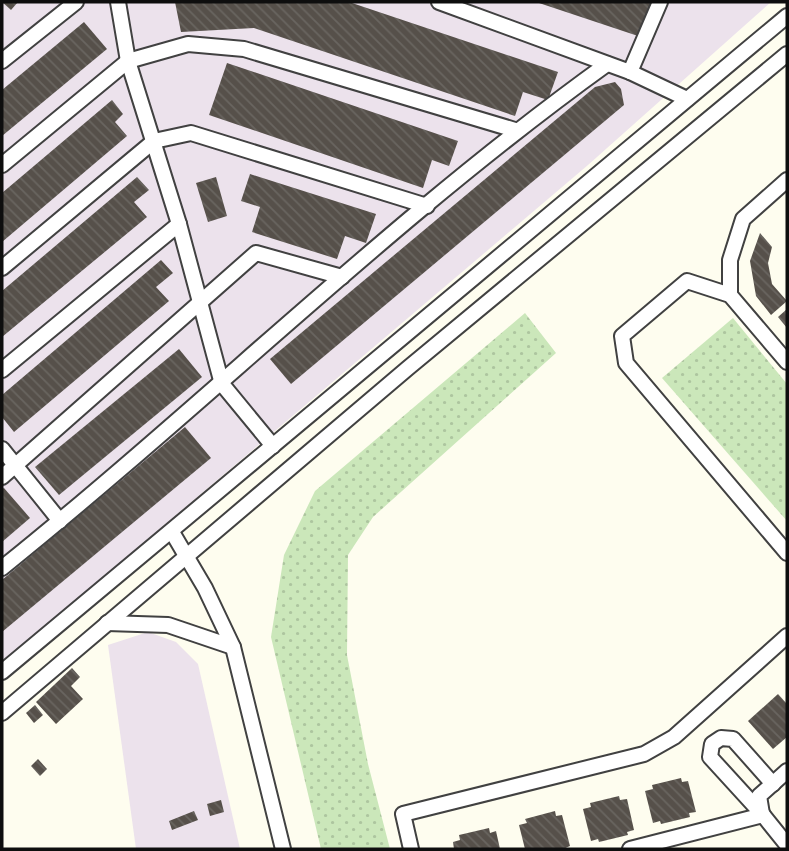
<svg xmlns="http://www.w3.org/2000/svg" width="789" height="851" font-family="'Source Serif 4',serif">
  <style>
    .industrial { fill: #ece2ec }
    .park { fill: url(#park-dots) }
    .building { fill: url(#building-back-hatch) }
    .lines { fill: none; stroke-linecap: round; stroke-linejoin: round }
    .minor-casing { stroke: #414141; stroke-width: 18 }
    .minor { stroke: #fff; stroke-width: 14 }
  </style>
  <defs>
    <pattern id="park-dots" width="8" height="8" patternUnits="userSpaceOnUse" patternTransform="scale(1.75)"><rect width="8" height="8" fill="#cbe7ba"/><path d="M2 2h.1M6 6h.1" fill="none" stroke="#adc59f" stroke-width="1.8" stroke-linecap="round"/></pattern>
    <pattern id="building-back-hatch" width="6" height="6" patternUnits="userSpaceOnUse" patternTransform="scale(1.75)"><rect width="6" height="6" fill="#56504a"/><path d="M-1 5l2 2M0 0l6 6M5-1l2 2" fill="none" stroke="#696560"/></pattern>
  </defs>
  <rect width="100%" height="100%" fill="#fefdef"/>
  <g class="industrial">
    <path d="M2 2H771L588 165 2 663Z"/>
    <path d="M148 632 176 642 198 664 240 849H136L108 645Z"/>
  </g>
  <g class="park">
    <path d="M525 313 556 353 373 517 348 555 347 655 368 764 390 849H321L271 637 284 555 315 491Z"/>
    <path d="M733 318 787 384V521L662 378Z"/>
  </g>
  <g class="building">
    <path d="M2 2H18L11 10Z"/>
    <path d="M175 2H349L558 72 548 100 523 92 515 116 254 28 181 32Z"/>
    <path d="M536 2H651L638 36Z"/>
    <path d="M84 22 107 49 2 136V90Z"/>
    <path d="M227 63 458 141 449 166 432 160 423 188 209 115Z"/>
    <path d="M615 82 621 89 624 105 291 384 270 359 595 87Z"/>
    <path d="M112 100 123 114 115 122 127 136 2 242V193Z"/>
    <path d="M250 174 376 214 366 243 345 236 337 259 252 232 260 207 241 201Z"/>
    <path d="M137 177 149 190 134 202 147 217 2 337V291Z"/>
    <path d="M216 177 227 216 208 222 196 183Z"/>
    <path d="M760 233 772 247 768 263 772 284 787 301 771 315 756 296 750 261Z"/>
    <path d="M161 260 173 273 156 287 169 301 14 432 2 417V395Z"/>
    <path d="M787 309V328L778 317Z"/>
    <path d="M179 349 202 377 59 495 35 467Z"/>
    <path d="M185 427 211 458 2 632V580Z"/>
    <path d="M4 488 30 518 2 542V489Z"/>
    <path d="M72 668 80 677 71 686 83 699 56 724 36 702Z"/>
    <path d="M778 694 787 704V737L773 749 748 721Z"/>
    <path d="M35 705 43 715 34 723 26 713Z"/>
    <path d="M38 759 47 769 40 776 31 766Z"/>
    <path d="M681 778 682 782 688 781 696 812 689 813 690 817 661 824 660 821 653 823 645 791 653 789 652 785Z"/>
    <path d="M619 796 620 800 627 799 634 830 627 832 628 835 599 842 598 839 591 841 583 809 591 807 590 803Z"/>
    <path d="M221 800 224 812 210 816 207 804Z"/>
    <path d="M194 811 198 820 172 830 169 821Z"/>
    <path d="M555 811 556 816 562 815 570 846 563 849H525L519 825 527 823 525 819Z"/>
    <path d="M489 828 490 833 496 831 500 849H454L453 842 460 840 459 835Z"/>
  </g>
  <g class="lines">
    <defs>
      <g id="minor">
        <path d="M118 2 128 61 179 224 222 384 273 446"/>
        <path d="M439 2 630 72 687 99"/>
        <path d="M2 61 76 2"/>
        <path d="M630 72 660 2"/>
        <path d="M2 165 128 61 188 44 244 49 515 130"/>
        <path d="M2 268 154 141 191 133 427 206"/>
        <path d="M730 295V260L743 219 787 180"/>
        <path d="M787 362 730 295 687 281 622 336 626 363 787 553"/>
        <path d="M2 370 179 224"/>
        <path d="M2 449 60 521"/>
        <path d="M2 477 256 253 342 277"/>
        <path d="M172 532 205 588 233 647 283 849"/>
        <path d="M2 568C206 404 394 217 607 64"/>
        <path d="M107 623 168 625 233 647"/>
        <path d="M2 672 787 16"/>
        <path d="M2 713 408 368 787 54"/>
        <path d="M762 814 759 796 787 771"/>
        <path d="M763 815 710 757 712 744 721 738 733 739 773 784"/>
        <path d="M411 849 403 814 644 754 674 737 787 636"/>
        <path d="M630 849 763 815 787 845"/>
      </g>
    </defs>
    <use href="#minor" class="minor-casing"/>
    <use href="#minor" class="minor"/>
  </g>
  <rect width="789" height="851" fill="none" stroke="#0e0e0e" stroke-width="7"/>
</svg>
